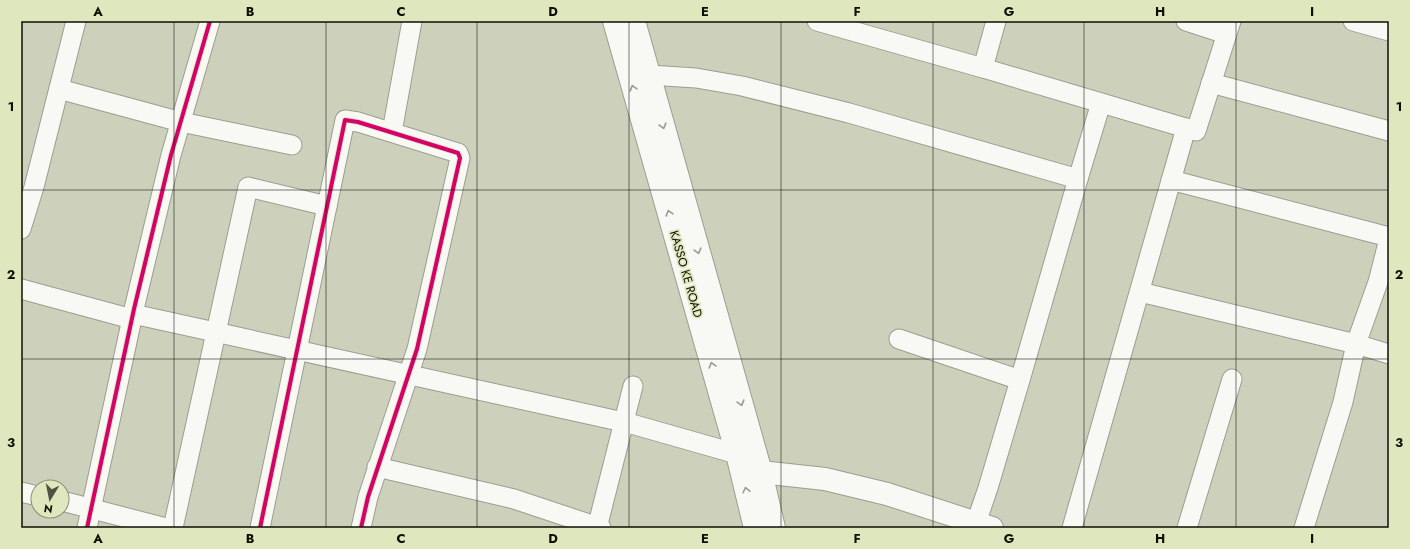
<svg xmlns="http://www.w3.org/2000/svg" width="1410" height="549" font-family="Jost,sans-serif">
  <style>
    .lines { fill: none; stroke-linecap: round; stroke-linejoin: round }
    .street-casing { stroke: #9b9e8e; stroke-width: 21 }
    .secondary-casing { stroke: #9b9e8e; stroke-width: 24 }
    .street { stroke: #f8f8f5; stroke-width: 19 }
    .secondary { stroke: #f8f8f5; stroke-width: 22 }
    .cycleway-casing { stroke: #dfe7bf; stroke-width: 6 }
    .cycleway { stroke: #d6006c; stroke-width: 4 }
    .oneway { stroke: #9a9b94 }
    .grid { fill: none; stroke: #0d0f03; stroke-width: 1; stroke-opacity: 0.55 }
    .labels { text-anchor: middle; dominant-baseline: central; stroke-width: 3.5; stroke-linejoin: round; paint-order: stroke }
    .street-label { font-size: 12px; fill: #0d0f03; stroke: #dfe7bf }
    .neatline { fill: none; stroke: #0d0f03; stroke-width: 1.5 }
    .grid-label { font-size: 13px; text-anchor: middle; font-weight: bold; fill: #0d0f03 }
  </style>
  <rect width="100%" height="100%" fill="#cdd1bc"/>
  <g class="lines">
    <defs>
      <g id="street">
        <path d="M817 21 983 68"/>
        <path d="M996 21 983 68 1196 131 1231 21"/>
        <path d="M1186 21 1226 34"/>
        <path d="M1353 21 1389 31"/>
        <path d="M649 75 696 78 742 86 849 113 1078 179 1101 103"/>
        <path d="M1211 83 1389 131"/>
        <path d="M59 89 181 122 292 145"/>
        <path d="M392 132 412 21"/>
        <path d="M1171 180 1389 237"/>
        <path d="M21 229 34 187 76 21"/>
        <path d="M1389 239 1378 282 1356 344 1389 354"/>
        <path d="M21 289 132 319"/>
        <path d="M1140 292 1356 344 1343 402 1304 528"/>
        <path d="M133 314 628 423 737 454"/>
        <path d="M899 339 1020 380"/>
        <path d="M377 467 514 499 601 528"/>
        <path d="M21 492 38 496"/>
        <path d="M62 501 166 528"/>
        <path d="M976 523 988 488 1020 380 1078 179"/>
        <path d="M87 528 134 309 171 155 210 21"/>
        <path d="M173 528 248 187 327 206"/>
        <path d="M260 528 345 120 358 122 458 153 460 158 417 349 368 497 361 528"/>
        <path d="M597 528 633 386"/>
        <path d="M1072 528 1186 128"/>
        <path d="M1187 528 1232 379"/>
      </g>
      <g id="secondary">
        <path d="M614 21 737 454 755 528"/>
        <path d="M634 21 761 472 774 528"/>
        <path d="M761 472 825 479 887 494 992 528"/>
      </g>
    </defs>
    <use href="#street" class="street-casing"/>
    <use href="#secondary" class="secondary-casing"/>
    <use href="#street" class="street"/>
    <use href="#secondary" class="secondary"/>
    <defs>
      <g id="cycleway">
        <path d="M87 528 134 309 171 155 210 21"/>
        <path d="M260 528 345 120 358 122 458 153 460 158 417 349 368 497 361 528"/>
      </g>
    </defs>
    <use href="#cycleway" class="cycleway-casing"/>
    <use href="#cycleway" class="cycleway"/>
  </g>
  <defs><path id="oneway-chevron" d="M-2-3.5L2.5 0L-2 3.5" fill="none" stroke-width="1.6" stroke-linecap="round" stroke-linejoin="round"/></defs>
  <g class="oneway">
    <use href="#oneway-chevron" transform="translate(633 88) rotate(-106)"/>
    <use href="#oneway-chevron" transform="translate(663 126) rotate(74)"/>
    <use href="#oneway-chevron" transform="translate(669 213) rotate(-106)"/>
    <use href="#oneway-chevron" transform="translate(698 251) rotate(74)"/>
    <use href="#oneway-chevron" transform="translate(712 365) rotate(-106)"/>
    <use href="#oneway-chevron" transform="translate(741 403) rotate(74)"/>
    <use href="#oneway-chevron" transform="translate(746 490) rotate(-103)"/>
  </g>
  <path class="grid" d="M174 21V528M326 21V528M477 21V528M629 21V528M781 21V528M933 21V528M1084 21V528M1236 21V528M21 190H1389M21 359H1389"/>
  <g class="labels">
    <g class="street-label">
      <text transform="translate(686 274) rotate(74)">KASSO KE ROAD</text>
    </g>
  </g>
  <rect width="1410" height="549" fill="none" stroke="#dfe7bf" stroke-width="44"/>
  <g transform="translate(50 499) rotate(190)"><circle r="19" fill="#dfe7bf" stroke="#8b9174"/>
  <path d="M0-3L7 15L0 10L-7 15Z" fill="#505344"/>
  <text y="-6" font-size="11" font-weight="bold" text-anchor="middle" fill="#0d0f03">N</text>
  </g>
  <rect x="22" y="22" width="1366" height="505" class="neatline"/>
  <g class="grid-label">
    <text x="98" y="16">A</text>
    <text x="250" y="16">B</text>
    <text x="401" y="16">C</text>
    <text x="553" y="16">D</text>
    <text x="705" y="16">E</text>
    <text x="857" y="16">F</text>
    <text x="1009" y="16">G</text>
    <text x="1160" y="16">H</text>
    <text x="1312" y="16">I</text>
    <text x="11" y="111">1</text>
    <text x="1399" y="111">1</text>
    <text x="11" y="279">2</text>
    <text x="1399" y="279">2</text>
    <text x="11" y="447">3</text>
    <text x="1399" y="447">3</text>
    <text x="98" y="543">A</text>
    <text x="250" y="543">B</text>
    <text x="401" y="543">C</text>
    <text x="553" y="543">D</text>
    <text x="705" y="543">E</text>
    <text x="857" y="543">F</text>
    <text x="1009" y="543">G</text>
    <text x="1160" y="543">H</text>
    <text x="1312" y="543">I</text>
  </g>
</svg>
